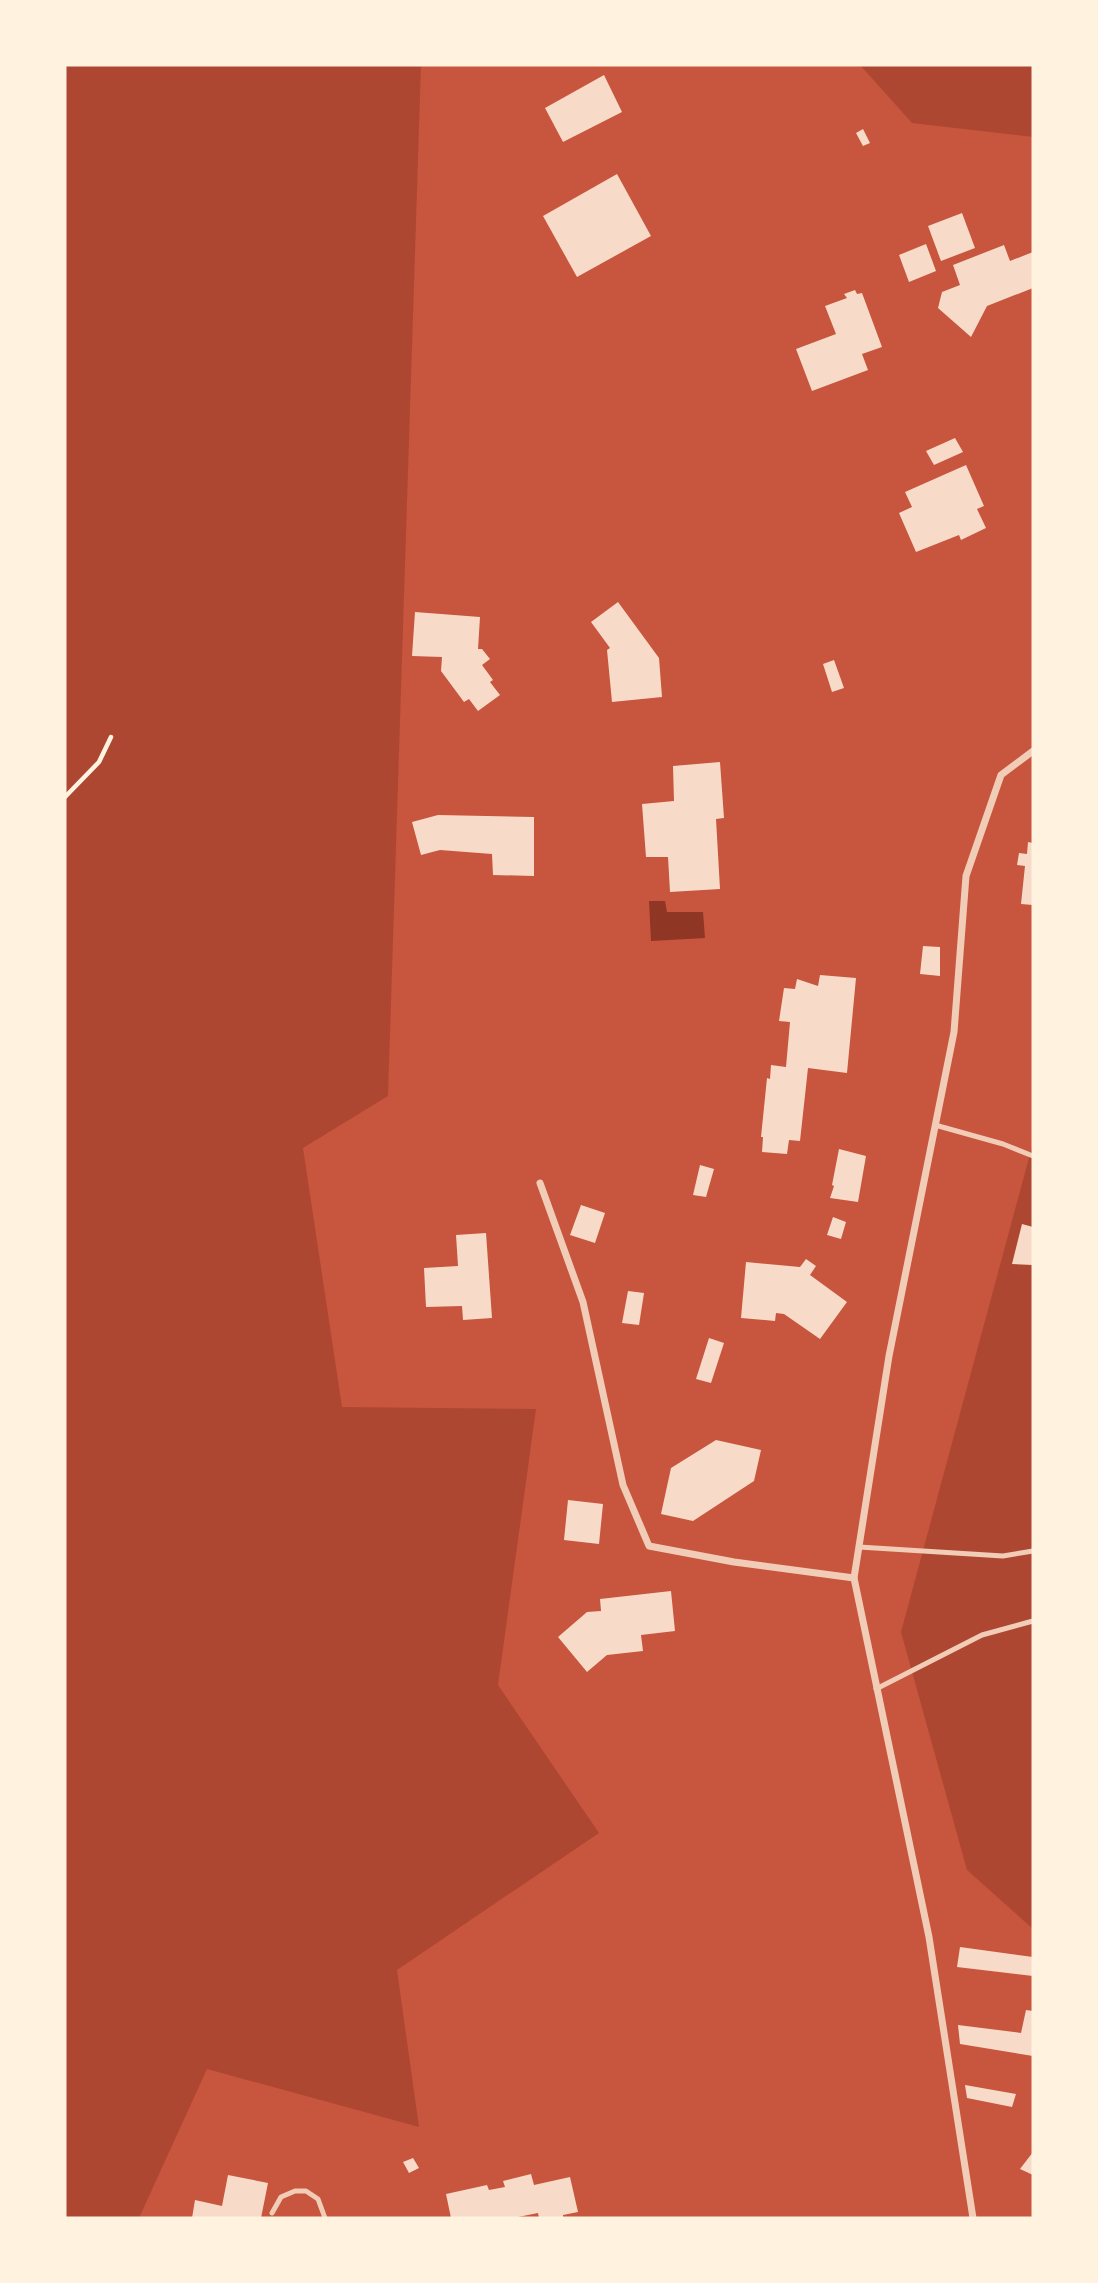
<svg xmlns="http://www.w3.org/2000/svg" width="1098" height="2283" font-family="'PT Sans Narrow',sans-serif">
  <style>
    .green { fill: #ae4732 }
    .water { fill: #8f3625 }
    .building { fill: #f7dbc8 }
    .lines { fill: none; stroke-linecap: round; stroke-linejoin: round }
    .path { stroke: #fff3e0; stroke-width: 4.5 }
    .service { stroke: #f1ccb7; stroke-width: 5 }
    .minor { stroke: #f1ccb7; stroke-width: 7 }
  </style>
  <rect width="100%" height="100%" fill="#c8553d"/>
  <g class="green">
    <path d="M65 65H421L388 1096 303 1148 342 1407 536 1409 498 1685 599 1833 397 1970 419 2127 207 2069 139 2218H65Z"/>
    <path d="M860 65H1033V137L912 123Z"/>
    <path d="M1033 1143V1929L967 1870 901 1632Z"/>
  </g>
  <path class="water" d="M649 901H665L667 912H703L705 938 651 941Z"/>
  <g class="building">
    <path d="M604 75 622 112 563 142 545 108Z"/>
    <path d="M863 129 870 143 863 146 856 133Z"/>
    <path d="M617 174 651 236 577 277 543 216Z"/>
    <path d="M962 213 975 248 941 261 928 226Z"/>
    <path d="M926 244 936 271 909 282 899 255Z"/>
    <path d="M1004 245 1010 261 1033 252V288L987 306 971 337 938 308 942 292 960 285 953 265Z"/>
    <path d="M855 290 857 294 862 293 882 347 862 354 868 370 812 391 796 349 836 334 825 306 847 298 844 294Z"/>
    <path d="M955 438 963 452 934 465 926 451Z"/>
    <path d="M966 465 984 506 977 509 986 528 961 540 959 535 916 552 899 513 912 507 905 492Z"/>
    <path d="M618 602 659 658 662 697 612 702 607 650 610 648 591 622Z"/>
    <path d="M415 612 480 617 478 649H482L490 659 482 665 493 680 490 682 500 695 478 711 469 699 464 702 441 671 442 657 412 656Z"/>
    <path d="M834 660 844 688 832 692 823 664Z"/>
    <path d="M720 762 724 818 716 819 720 889 670 892 668 857H646L642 804 674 801 673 766Z"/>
    <path d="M438 815 534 817V876L493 875 492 854 440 850 421 855 412 822Z"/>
    <path d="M1028 842 1033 843V905L1021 904 1025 866 1017 865 1019 853 1027 854Z"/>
    <path d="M923 946 940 947V976L920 974Z"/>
    <path d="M820 975 856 978 847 1073 808 1068 800 1141 789 1140 787 1154 762 1152 763 1137H761L767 1078 770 1079 771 1065 786 1067 790 1022 779 1021 784 988 795 989 797 979 818 986Z"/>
    <path d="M839 1149 866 1156 858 1202 830 1198 834 1186 832 1185Z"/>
    <path d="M700 1165 714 1169 706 1197 693 1195Z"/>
    <path d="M581 1205 605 1213 595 1243 570 1235Z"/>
    <path d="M833 1217 846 1222 841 1239 827 1235Z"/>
    <path d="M1022 1224 1033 1227V1265L1012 1264Z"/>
    <path d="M486 1233 492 1318 463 1320 462 1306 426 1307 424 1268 458 1266 456 1235Z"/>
    <path d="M806 1259 816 1266 810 1275 847 1302 820 1339 784 1314 776 1313 775 1321 741 1318 746 1262 800 1267Z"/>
    <path d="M628 1291 644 1293 639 1325 622 1323Z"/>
    <path d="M709 1338 724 1343 711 1383 696 1379Z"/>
    <path d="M716 1440 761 1450 754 1481 693 1521 661 1514 671 1468Z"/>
    <path d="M568 1500 603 1504 599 1544 564 1540Z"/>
    <path d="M671 1591 675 1631 641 1635 643 1651 607 1655 587 1672 558 1637 587 1612 601 1611 600 1599Z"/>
    <path d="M960 1947 1033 1957V1976L957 1967Z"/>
    <path d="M1026 2010 1033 2011V2056L960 2044 958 2025 1021 2033Z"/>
    <path d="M965 2085 1016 2094 1012 2107 967 2098Z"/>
    <path d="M1033 2152V2175L1020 2169Z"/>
    <path d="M413 2158 419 2168 409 2173 403 2162Z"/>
    <path d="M531 2174 534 2185 570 2177 578 2212 563 2215V2218H539L538 2213 513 2218H451L446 2194 487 2185 489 2190 505 2187 503 2181Z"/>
    <path d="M228 2175 268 2183 261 2218H192L195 2200 222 2206Z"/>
  </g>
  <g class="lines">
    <path class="path" d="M65 797 99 762 111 737"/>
    <g class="service">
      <path d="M935 1125 1003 1144 1033 1156"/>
      <path d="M859 1547 1003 1556 1033 1551"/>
      <path d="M876 1689 982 1635 1033 1621"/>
      <path d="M272 2213 281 2197 295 2191H306L318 2199 325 2218"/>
    </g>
    <g class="minor">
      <path d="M540 1183 583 1302 623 1485 649 1546 734 1562 854 1578"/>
      <path d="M973 2218 929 1937 854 1578 889 1356 954 1032 966 876 1001 775 1033 751"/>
    </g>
  </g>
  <rect width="1098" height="2283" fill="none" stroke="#fff3e0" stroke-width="133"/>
</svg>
